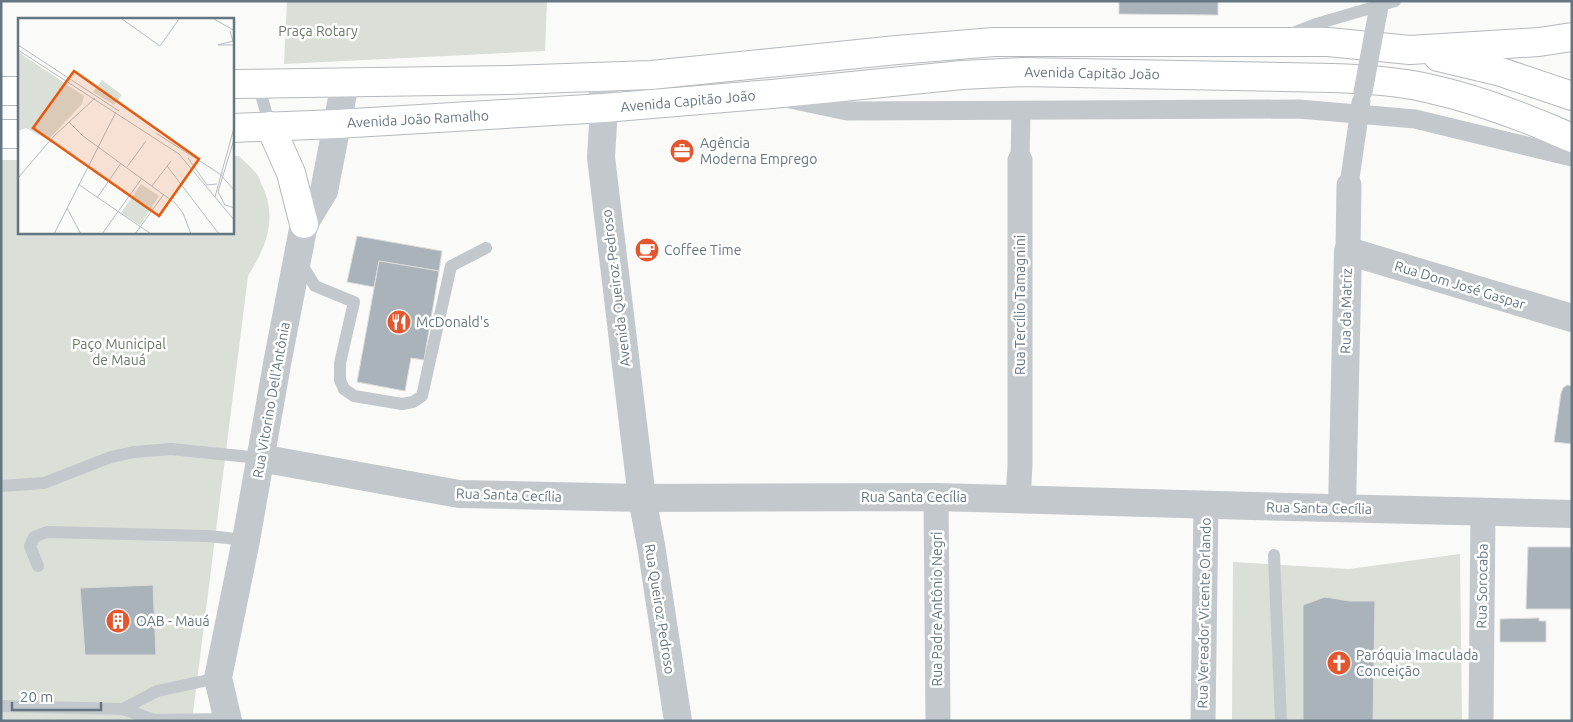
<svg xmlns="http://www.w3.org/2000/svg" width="1573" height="722" font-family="Ubuntu,sans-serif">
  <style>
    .green { fill: #dadfd7 }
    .building { fill: #aab3b9; stroke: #dcdcda }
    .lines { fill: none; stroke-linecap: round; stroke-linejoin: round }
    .trunk-casing { stroke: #b4b9bd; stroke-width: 30 }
    .service { stroke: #c3c8cc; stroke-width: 12 }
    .pedestrian { stroke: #c3c8cc; stroke-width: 19 }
    .minor { stroke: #c3c8cc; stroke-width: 25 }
    .tertiary { stroke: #c3c8cc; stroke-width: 28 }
    .trunk { stroke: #fff; stroke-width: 28 }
    .pedestrian-bridge { stroke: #c3c8cc; stroke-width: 19 }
    .labels { text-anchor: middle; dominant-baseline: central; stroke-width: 5; stroke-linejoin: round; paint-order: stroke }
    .park-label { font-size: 14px; fill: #687a64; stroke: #fff }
    .street-label { font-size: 14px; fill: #657683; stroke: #fff }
    .poi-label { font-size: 14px; fill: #657683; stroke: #fff; text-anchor: start }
    .inset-road { fill: none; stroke: #b5bdc2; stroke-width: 1 }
    .view { fill: #e8590c; fill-opacity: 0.15; stroke: #e8590c; stroke-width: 2.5 }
    .inset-edge { fill: none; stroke: #657683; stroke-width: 2.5 }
  </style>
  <rect width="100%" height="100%" fill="#fafaf8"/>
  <g class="green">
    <path d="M287 1H547L545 51 284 64Z"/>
    <path d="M233 156H239C244 161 250 166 255 172 259 175 260 181 262 185 278 219 266 247 248 276L192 721H1V160H19V232H232Z"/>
    <path d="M1460 554 1462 721H1232L1233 562 1349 569Z"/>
  </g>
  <g class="building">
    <path d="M1119 1H1218V15L1119 14Z"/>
    <path d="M357 236 442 251 439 271 379 261 374 287 347 282Z"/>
    <path d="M379 261 439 271 424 360 411 358 405 391 357 382Z"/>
    <path d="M1567 385 1572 386V444L1554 442 1561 393 1563 388Z"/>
    <path d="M1528 547H1572V609H1526Z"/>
    <path d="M153 585 156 655H85L80 588Z"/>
    <path d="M1325 597 1350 601H1375L1373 721H1303V605Z"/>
    <path d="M1539 618V621H1546V642H1500V619Z"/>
  </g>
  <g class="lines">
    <defs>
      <g id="trunk">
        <path d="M1438 57 1501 72 1572 96"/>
        <path d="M232 84 509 80 651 75 897 50 994 42H1328L1410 50 1539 42 1572 37"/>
        <path d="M1 91H19"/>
        <path d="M270 126 291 173 304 224"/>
        <path d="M232 128 337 124 604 108 772 94 962 75 1022 72 1332 78C1364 79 1396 81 1427 88 1477 99 1525 117 1572 138"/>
        <path d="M1 134H19"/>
      </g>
    </defs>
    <use href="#trunk" class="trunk-casing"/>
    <g class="service">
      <path d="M1290 34 1316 24 1395 1"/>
      <path d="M258 84 270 126"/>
      <path d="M300 262 315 286 354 302 340 363V380L344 389 354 396 402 404 413 402 422 396 451 266 486 248"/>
      <path d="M1 486 44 483 111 457 134 452 171 449 260 458"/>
      <path d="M1274 555 1281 721"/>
      <path d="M38 566 30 546 34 537 47 532 208 536 246 540"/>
      <path d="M1 706 123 709 154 720 228 719"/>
      <path d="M123 709 157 691 218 678"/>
    </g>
    <g class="pedestrian">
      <path d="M790 99 847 111 1299 109 1415 119 1572 157"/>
      <path d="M1020 160 1021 111"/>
      <path d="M1349 185 1361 102"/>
    </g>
    <g class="minor">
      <path d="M1348 251 1349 185"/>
      <path d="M936 497 938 721"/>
      <path d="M1018 499 1020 465V160"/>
      <path d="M1203 721 1206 505"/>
      <path d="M1481 721 1483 511"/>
    </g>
    <g class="tertiary">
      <path d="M602 77 604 108 601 157 638 465 642 498 651 545 678 721"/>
      <path d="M260 458 459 494 642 498 936 497 1252 506 1572 514"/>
      <path d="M1342 508 1348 251 1572 318"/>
      <path d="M228 721 218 678 246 540 277 364 304 224 324 191 345 83"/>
    </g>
    <use href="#trunk" class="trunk"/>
    <path class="pedestrian-bridge" d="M1363 92 1380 1"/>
  </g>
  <defs>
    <symbol id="office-disc" viewBox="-11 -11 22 22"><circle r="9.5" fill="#e4572e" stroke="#fff"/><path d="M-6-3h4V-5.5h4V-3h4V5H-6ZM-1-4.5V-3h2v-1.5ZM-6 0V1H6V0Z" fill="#fff"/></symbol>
    <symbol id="cafe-disc" viewBox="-11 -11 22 22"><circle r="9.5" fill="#e4572e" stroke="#fff"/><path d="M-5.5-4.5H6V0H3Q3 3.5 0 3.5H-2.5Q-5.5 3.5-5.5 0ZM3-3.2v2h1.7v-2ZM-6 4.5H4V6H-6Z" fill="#fff"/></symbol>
    <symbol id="restaurant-disc" viewBox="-11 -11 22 22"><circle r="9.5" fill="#e4572e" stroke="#fff"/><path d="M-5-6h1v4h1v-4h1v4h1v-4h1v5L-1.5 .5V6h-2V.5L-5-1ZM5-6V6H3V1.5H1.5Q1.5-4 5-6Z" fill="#fff"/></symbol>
    <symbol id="building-disc" viewBox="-11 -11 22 22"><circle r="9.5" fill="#e4572e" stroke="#fff"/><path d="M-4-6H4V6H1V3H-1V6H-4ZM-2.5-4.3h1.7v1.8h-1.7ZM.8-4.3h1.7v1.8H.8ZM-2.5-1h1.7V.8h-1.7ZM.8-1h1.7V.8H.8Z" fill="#fff"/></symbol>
    <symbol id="church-disc" viewBox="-11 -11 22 22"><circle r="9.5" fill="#e4572e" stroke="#fff"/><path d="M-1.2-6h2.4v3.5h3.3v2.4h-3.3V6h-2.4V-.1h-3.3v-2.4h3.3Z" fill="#fff"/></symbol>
  </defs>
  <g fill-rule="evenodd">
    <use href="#office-disc" x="668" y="137" width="28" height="28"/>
    <use href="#cafe-disc" x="633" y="236" width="28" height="28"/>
    <use href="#restaurant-disc" x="385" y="308" width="28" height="28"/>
    <use href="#building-disc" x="104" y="607" width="28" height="28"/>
    <use href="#church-disc" x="1325" y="649" width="28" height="28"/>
  </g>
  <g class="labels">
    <g class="park-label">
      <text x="318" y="31">Praça Rotary</text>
      <text x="119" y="344">Paço Municipal<tspan x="119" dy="16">de Mauá</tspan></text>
    </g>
    <g class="street-label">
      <text transform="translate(1092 73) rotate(1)">Avenida Capitão João</text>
      <text transform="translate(688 101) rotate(-5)">Avenida Capitão João</text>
      <text transform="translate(418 119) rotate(-3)">Avenida João Ramalho</text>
      <text transform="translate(1460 285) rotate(17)">Rua Dom José Gaspar</text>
      <text transform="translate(616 288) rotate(-97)">Avenida Queiroz Pedroso</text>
      <text transform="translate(1020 305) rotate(-90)">Rua Tercílio Tamagnini</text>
      <text transform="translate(1346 311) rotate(-89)">Rua da Matriz</text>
      <text transform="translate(271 400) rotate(-80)">Rua Vitorino Dell'Antônia</text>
      <text transform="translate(509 495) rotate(2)">Rua Santa Cecília</text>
      <text x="914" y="497">Rua Santa Cecília</text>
      <text transform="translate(1319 508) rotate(1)">Rua Santa Cecília</text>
      <text transform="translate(1482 586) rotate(-89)">Rua Sorocaba</text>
      <text transform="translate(660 609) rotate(81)">Rua Queiroz Pedroso</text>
      <text transform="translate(937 609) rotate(-90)">Rua Padre Antônio Negri</text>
      <text transform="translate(1204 613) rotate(-89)">Rua Vereador Vicente Orlando</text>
    </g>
    <g class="poi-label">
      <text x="700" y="143">Agência<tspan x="700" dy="16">Moderna Emprego</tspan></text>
      <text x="664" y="250">Coffee Time</text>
      <text x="416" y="322">McDonald's</text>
      <text x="136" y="621">OAB - Mauá</text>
      <text x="1356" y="655">Paróquia Imaculada<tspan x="1356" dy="16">Conceição</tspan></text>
    </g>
  </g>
  <g transform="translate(18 18)">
    <rect width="216" height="216" fill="#fafaf8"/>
    <path d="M0 34 66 78 64 86 30 122 8 110 0 113ZM84 62 104 77 96 87 75 74ZM123 166 141 178 122 207 103 195Z" fill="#dadfd7"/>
    <path class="inset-road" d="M104 1 142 28 161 1M196 1 217 13M212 13 215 23 200 27H217M0 27 101 93M0 32 161 136 217 203M51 104 65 118 157 185 165 195 173 216M138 115 202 156 217 173M217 118 200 174 207 187 217 190M170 140 189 167 199 166M149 148 201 216M109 149 128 123M0 160 35 119 77 80M60 166 133 216M134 168 153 143M197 179 217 106M79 180 103 145M49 190 63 216M36 216 98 94M84 216 124 160M117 216 146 176"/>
    <path class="view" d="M56 53 181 141 141 198 15 110Z"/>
    <rect width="216" height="216" class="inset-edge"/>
  </g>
  <rect width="1573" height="722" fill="none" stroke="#657683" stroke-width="5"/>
  <path d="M12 702v8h89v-8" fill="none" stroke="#657683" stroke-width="2.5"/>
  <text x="20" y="702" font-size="15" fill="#657683" stroke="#ffffff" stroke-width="4" paint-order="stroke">20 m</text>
</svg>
